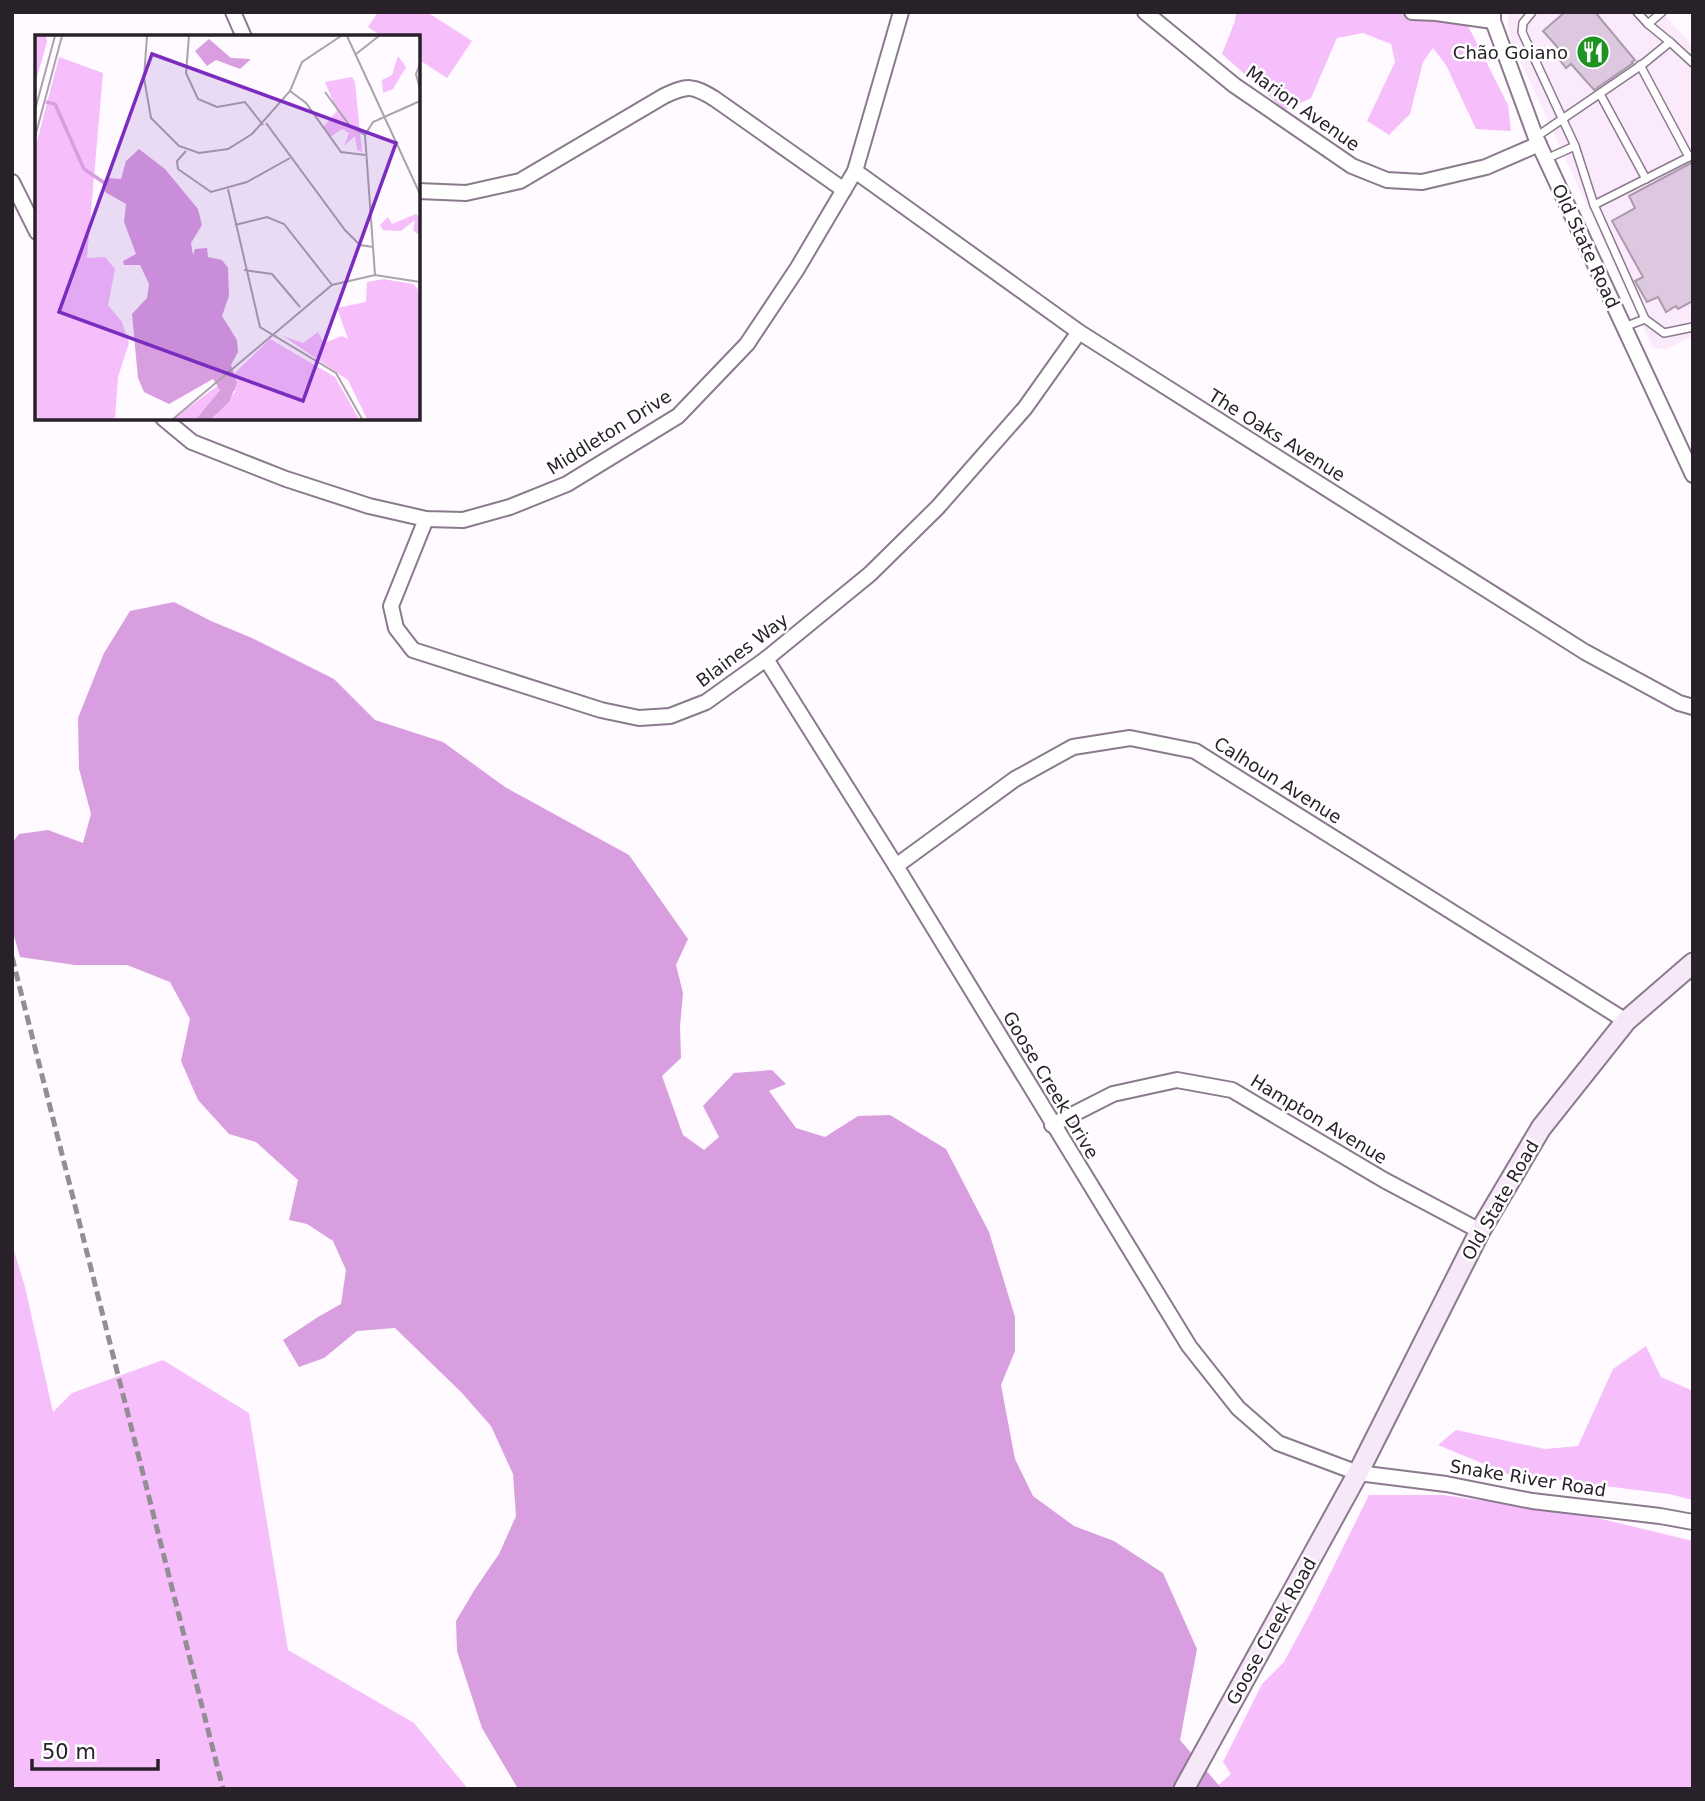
<svg xmlns="http://www.w3.org/2000/svg" width="1705" height="1801" font-family="'DejaVu Sans',sans-serif">
  <style>
    .built { fill: #faeafc }
    .green { fill: #f6bffc }
    .water { fill: #d99ee0 }
    .building { fill: #ddc9df; stroke: #ac99ae; stroke-width: 2 }
    .lines { fill: none; stroke-linecap: round; stroke-linejoin: round }
    .service-casing { stroke: #8b798d; stroke-width: 10 }
    .minor-casing { stroke: #8b798d; stroke-width: 18 }
    .secondary-casing { stroke: #8b798d; stroke-width: 23 }
    .service { stroke: #fff; stroke-width: 7 }
    .minor { stroke: #fff; stroke-width: 14 }
    .secondary { stroke: #f6e8f8; stroke-width: 19 }
    .rail { stroke: #938d94; stroke-width: 5; stroke-dasharray: 10 5; stroke-linecap: butt }
    .labels { text-anchor: middle; dominant-baseline: central; stroke-width: 5; stroke-linejoin: round; paint-order: stroke }
    .poi-label { font-size: 18px; fill: #29212a; stroke: #fff; text-anchor: end }
    .street-label { font-size: 18px; fill: #29212a; stroke: #fff }
    .inset-river { fill: none; stroke: #d99ee0; stroke-width: 3.5 }
    .inset-road { fill: none; stroke: #a9a3aa; stroke-width: 2 }
    .view { fill: #7b2cbf; fill-opacity: 0.15; stroke: #7b2cbf; stroke-width: 3.5 }
    .inset-edge { fill: none; stroke: #29212a; stroke-width: 3.5 }
  </style>
  <rect width="100%" height="100%" fill="#fefaff"/>
  <path class="built" d="M1508 12H1661L1693 45V336L1666 349 1653 348 1511 41 1508 26Z"/>
  <g class="green">
    <path d="M378 12H427L472 41 447 78 418 59V37H383L368 27Z"/>
    <path d="M1236 12H1461L1508 105 1511 131 1476 129 1446 65 1433 48 1423 62 1410 114 1389 135 1367 121 1395 62 1391 44 1363 33 1337 38 1311 98 1285 110 1222 54 1235 21Z"/>
    <path d="M12 1244 25 1287 53 1412 72 1393 163 1360 249 1413 288 1650 414 1723 468 1789H12Z"/>
    <path d="M1646 1346 1661 1377 1693 1391V1500L1669 1494 1508 1474 1438 1445 1456 1430 1545 1449 1578 1446 1613 1369Z"/>
    <path d="M1369 1495H1443L1581 1514 1693 1541V1789H1214L1231 1774 1223 1762 1262 1684 1284 1662 1312 1610Z"/>
  </g>
  <path class="water" d="M174 602 211 621 252 638 334 679 375 720 443 742 505 787 629 855 688 939 676 965 683 993 680 1026 681 1058 662 1076 683 1135 704 1150 719 1137 703 1106 734 1073 772 1070 786 1084 769 1091 796 1128 825 1137 858 1116 890 1115 946 1149 989 1232 1015 1317V1351L1001 1385 1015 1459 1033 1496 1074 1526 1114 1541 1163 1573 1197 1649 1180 1740 1222 1789H518L482 1728 457 1651 456 1621 475 1589 499 1554 516 1516 513 1474 491 1426 461 1392 395 1328 357 1331 324 1358 299 1367 283 1340 318 1317 341 1304 346 1270 333 1241 307 1224 289 1220 298 1180 256 1142 229 1134 198 1100 181 1061 190 1019 170 982 127 965H75L20 957 12 929V843L19 834 48 830 83 843 91 814 79 769 78 718 104 653 130 611Z"/>
  <g class="building">
    <path d="M1565 12H1595L1635 60 1632 62 1633 63 1594 90 1571 64 1566 68 1555 54 1560 50 1543 31Z"/>
    <path d="M1693 162V301L1678 309 1676 306 1666 312 1658 297 1647 302 1635 281 1643 277 1612 221 1635 208 1629 196Z"/>
  </g>
  <g class="lines">
    <defs>
      <g id="service">
        <path d="M1532 12 1523 23 1522 32 1575 146 1546 159"/>
        <path d="M1637 12 1648 24 1670 42"/>
        <path d="M1648 24 1662 12"/>
        <path d="M1640 65 1689 157"/>
        <path d="M1600 94 1646 179"/>
        <path d="M1536 137 1643 64 1670 42 1693 63"/>
        <path d="M1575 146 1594 205 1693 155"/>
        <path d="M1594 205 1645 319"/>
        <path d="M1624 327 1645 319 1664 333 1693 327"/>
      </g>
      <g id="minor">
        <path d="M233 12 244 37"/>
        <path d="M1145 12 1234 85 1352 166 1387 180 1422 182 1486 167 1539 144"/>
        <path d="M1412 12 1436 13 1493 21"/>
        <path d="M1493 12V21L1536 138 1693 475"/>
        <path d="M855 171 1079 332 1585 652 1679 703 1693 707"/>
        <path d="M12 182 37 232"/>
        <path d="M418 191 466 193 520 181 664 96C688 85 692 85 715 99L844 190"/>
        <path d="M163 418 192 442 286 479 369 506 426 519 463 520 510 507 567 484 678 416 747 344 797 269 855 171 901 12"/>
        <path d="M426 519 391 606 396 628 413 650 601 710 639 718 670 716 706 702 766 659 870 574 938 507 1025 408 1079 332"/>
        <path d="M766 659 896 866 1189 1346 1238 1408 1278 1443 1358 1473 1446 1484 1532 1501 1660 1516 1693 1522"/>
        <path d="M896 866 1015 779 1073 747 1130 738 1195 751 1626 1021"/>
        <path d="M1052 1125 1113 1094 1177 1080 1232 1090 1384 1180 1480 1231"/>
      </g>
      <path id="secondary" d="M1184 1789 1358 1473 1480 1231 1541 1128 1626 1021 1693 963"/>
    </defs>
    <use href="#service" class="service-casing"/>
    <use href="#minor" class="minor-casing"/>
    <use href="#secondary" class="secondary-casing"/>
    <use href="#service" class="service"/>
    <use href="#minor" class="minor"/>
    <use href="#secondary" class="secondary"/>
    <path class="rail" d="M12 957 223 1789"/>
  </g>
  <defs>
    <symbol id="restaurant-disc" viewBox="-11 -11 22 22"><circle r="9.5" fill="#1f9321" stroke="#fff"/><path d="M-5-6h1v4h1v-4h1v4h1v-4h1v5L-1.5 .5V6h-2V.5L-5-1ZM5-6V6H3V1.5H1.5Q1.5-4 5-6Z" fill="#fff"/></symbol>
  </defs>
  <g fill-rule="evenodd">
    <use href="#restaurant-disc" x="1574" y="33" width="38" height="38"/>
  </g>
  <g class="labels">
    <g class="poi-label">
      <text x="1568" y="52">Chão Goiano</text>
    </g>
    <g class="street-label">
      <text transform="translate(1303 108) rotate(35)">Marion Avenue</text>
      <text transform="translate(1586 246) rotate(65)">Old State Road</text>
      <text transform="translate(609 432) rotate(-32)">Middleton Drive</text>
      <text transform="translate(1277 435) rotate(32)">The Oaks Avenue</text>
      <text transform="translate(742 650) rotate(-37)">Blaines Way</text>
      <text transform="translate(1278 780) rotate(32)">Calhoun Avenue</text>
      <text transform="translate(1051 1085) rotate(59)">Goose Creek Drive</text>
      <text transform="translate(1319 1119) rotate(31)">Hampton Avenue</text>
      <text transform="translate(1500 1200) rotate(-60)">Old State Road</text>
      <text transform="translate(1528 1478) rotate(9)">Snake River Road</text>
      <text transform="translate(1271 1631) rotate(-61)">Goose Creek Road</text>
    </g>
  </g>
  <g transform="translate(35 35)">
    <rect width="385" height="385" fill="#fefaff"/>
    <path d="M0 1H11L12 7 0 49ZM363 21 371 32 358 54 348 58 347 45 357 40ZM24 22 68 38 52 223 70 222 80 234 73 270 87 287 94 308 83 342 80 384H0V114ZM317 42 320 47 327 117 322 115 320 101 309 111 314 98 307 94 295 102 289 91 302 76 290 47ZM381 179 385 182V201L378 195 380 185 366 196 348 195 345 190 353 182 357 189ZM348 244 378 249 385 256V384H332L313 345 248 301 268 308 283 297 289 308 307 301 313 304 302 273 331 267 332 247ZM235 304 300 342 324 384H176L201 356 185 355 161 384H138L201 337Z" fill="#f6bffc"/>
    <path d="M174 4 196 23 216 24 205 34 181 25 172 31 160 16ZM104 114 130 134 163 174 167 190 156 208 158 220 160 214 172 213 173 222 187 225 193 233 194 261 187 281 202 305 203 317 196 330 202 348 194 367 176 384H161L185 355 178 344 134 369 109 357 103 343 97 279 112 263 114 249 105 230H89L88 226 101 219 89 187 91 169 70 157 72 143 86 144 91 126Z" fill="#d99ee0"/>
    <path class="inset-river" d="M11 67 20 69 49 134 71 149"/>
    <path class="inset-road" d="M112 1 109 43 116 83 144 111 164 118 193 114 217 99 255 56 267 27 306 1M154 1 151 38 163 64 182 72 210 67 228 90M312 1 385 159M321 19 344 1M385 29 381 39 385 54M255 56 271 68 306 117 330 120M290 57 315 91 330 100M0 75 20 1M231 88 310 195 325 210 338 212M0 102 27 1M151 116 142 126 143 134 176 157 212 147 255 123M193 154 225 292 301 338 327 384M200 190 232 182 249 189 297 250M209 235 237 239 265 272M340 240 330 100 338 87 385 66M138 384 297 250 340 240 385 247"/>
    <path class="view" d="M117 19 361 108 268 366 24 277Z"/>
    <rect width="385" height="385" class="inset-edge"/>
  </g>
  <rect width="1705" height="1801" fill="none" stroke="#29212a" stroke-width="28"/>
  <path d="M32 1759v10h126v-10" fill="none" stroke="#29212a" stroke-width="3.5"/>
  <text x="42" y="1759" font-size="21" fill="#29212a" stroke="#ffffff" stroke-width="5" paint-order="stroke">50 m</text>
</svg>
